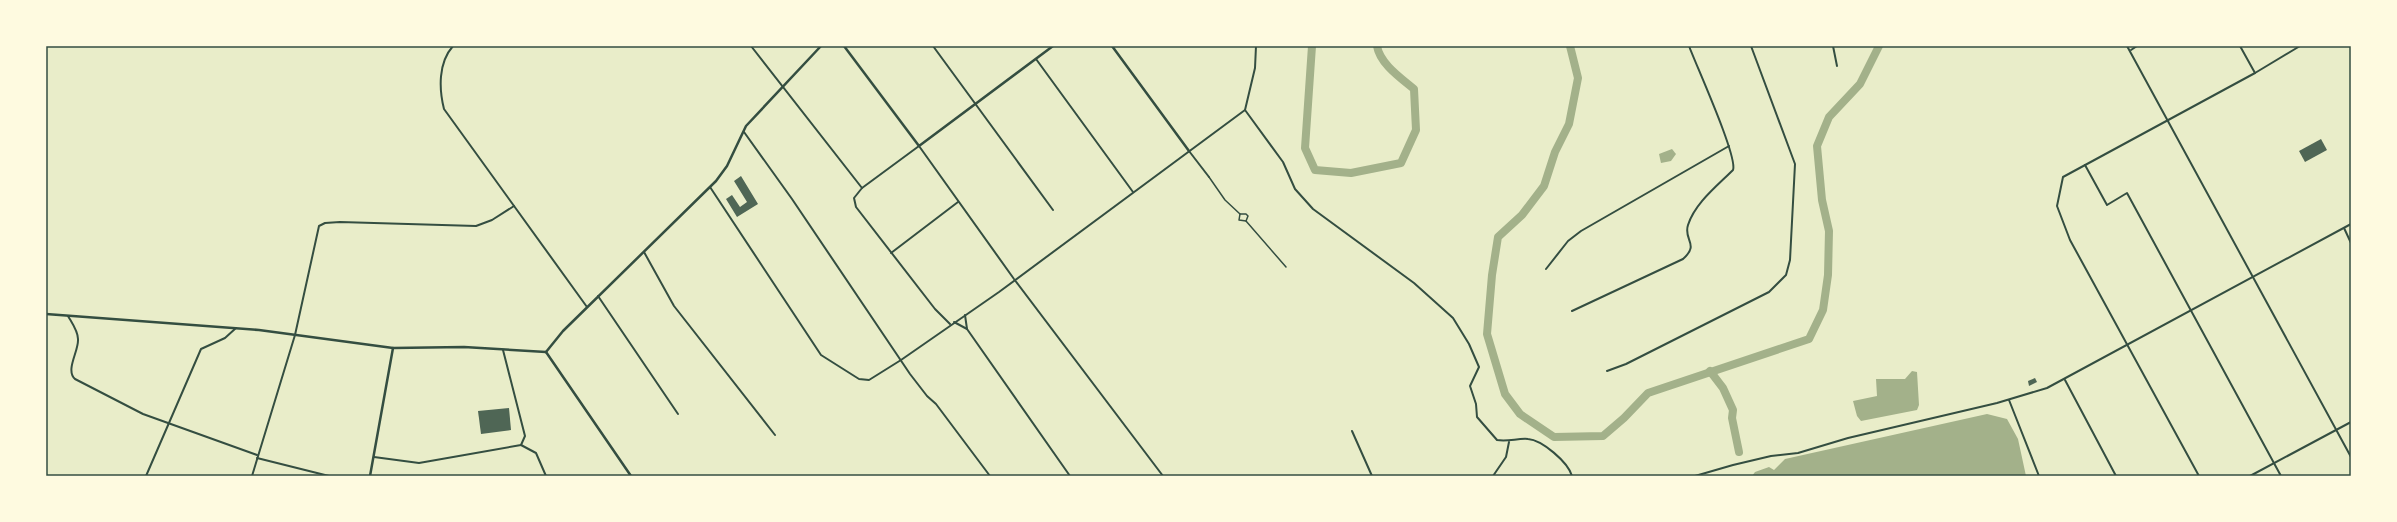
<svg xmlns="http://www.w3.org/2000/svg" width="2397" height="522" font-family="Merriweather,serif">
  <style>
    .water { fill: #a3b18a }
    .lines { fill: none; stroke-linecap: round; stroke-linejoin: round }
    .river { stroke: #a3b18a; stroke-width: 8 }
    .building { fill: #4f6655 }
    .pedestrian { stroke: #344e41; stroke-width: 1.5 }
    .minor { stroke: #344e41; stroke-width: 2 }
    .tertiary { stroke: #344e41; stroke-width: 2.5 }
    .neatline { fill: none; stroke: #344e41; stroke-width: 1.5 }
  </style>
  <rect width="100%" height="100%" fill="#e9edc9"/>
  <g class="water">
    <path d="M1672 149 1676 154 1671 161 1661 163 1659 154Z"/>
    <path d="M1912 371 1917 372 1919 405 1917 410 1861 421 1857 416 1853 401 1877 396 1876 379H1905Z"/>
    <path d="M1987 414 2007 419 2018 439 2026 476H1752L1755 472 1769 467 1774 470 1785 459Z"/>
  </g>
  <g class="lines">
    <g class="river">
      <path d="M1312 46 1305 148 1315 170 1351 173 1401 163 1416 130 1414 89C1401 78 1380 64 1377 46"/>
      <path d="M1570 46 1578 78 1569 124 1555 152 1544 186 1522 215 1498 237 1492 275 1487 334 1505 394 1520 414 1554 437 1603 436 1624 418 1648 393 1809 339 1823 310 1828 275 1829 231 1822 200 1817 146 1829 117 1860 84 1879 46"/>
      <path d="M1710 371 1723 388 1733 410 1732 418 1739 452"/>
    </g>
  </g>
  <g class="building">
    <path d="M2321 139 2327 150 2305 162 2299 151Z"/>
    <path d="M741 176 758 204 737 217 726 199 732 195 740 207 747 202 734 181Z"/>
    <path d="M2035 378 2037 382 2029 386 2028 381Z"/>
    <path d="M509 408 511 430 481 434 478 411Z"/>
  </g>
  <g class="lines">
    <g class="pedestrian">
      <path d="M1209 177 1225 200 1240 214H1246L1248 216 1246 221 1286 267"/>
      <path d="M1240 214 1239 220 1246 221"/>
    </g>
    <g class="minor">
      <path d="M453 46C438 63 439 89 444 109L587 307"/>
      <path d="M751 46 862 188 854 198 856 207 935 309 950 324"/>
      <path d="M933 46 1053 210"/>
      <path d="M1256 46 1255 68 1245 110 1283 162 1295 189 1313 209 1414 283 1453 318 1469 344 1479 367 1470 386 1476 404 1477 417 1497 440C1508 442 1518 438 1528 439 1542 440 1568 462 1572 476"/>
      <path d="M1833 46 1837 66"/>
      <path d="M2127 46 2351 457"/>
      <path d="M2240 46 2255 73"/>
      <path d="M2131 50 2137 46"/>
      <path d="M1036 59 1133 192"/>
      <path d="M744 132 792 199 910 374 927 396 936 404 990 476"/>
      <path d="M1189 151 1209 177"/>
      <path d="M2085 165 2107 205 2127 193 2281 476"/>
      <path d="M710 187 821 355 859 379 869 380 901 360 999 292 1245 110"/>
      <path d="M862 188 919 146 1014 279 1163 476"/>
      <path d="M2344 228 2351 243"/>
      <path d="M644 252 674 306 775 435"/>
      <path d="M891 253 958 202"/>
      <path d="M1546 269 1568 241 1581 231 1729 146"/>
      <path d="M598 296 678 414"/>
      <path d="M1572 311 1683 259C1700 244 1683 240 1688 225 1695 203 1717 186 1733 170 1738 157 1696 65 1689 46"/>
      <path d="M965 315 967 329 1070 476"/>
      <path d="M68 316C72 323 78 331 78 339 79 351 65 370 75 379L143 414 257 455"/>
      <path d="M954 322 967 329"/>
      <path d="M1607 371 1626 364 1769 292 1786 275 1790 260 1795 164 1751 46"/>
      <path d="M2065 380 2116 476"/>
      <path d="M2009 400 2039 476"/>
      <path d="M1352 431 1372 476"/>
      <path d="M521 445 536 453 546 476"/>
      <path d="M374 457 419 463 521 445 525 436 503 350"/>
      <path d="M257 458 329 476"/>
      <path d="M146 476 201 349 225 338 236 328"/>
      <path d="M252 476 295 335 319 226 325 223 340 222 476 226 492 220 514 206"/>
      <path d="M1493 476 1506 457 1509 442"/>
      <path d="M1695 476 1733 465 1771 456 1798 453 1848 438 1997 403 2047 388 2351 224"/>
      <path d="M2199 476 2070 240 2057 206 2063 177 2255 73 2300 46"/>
      <path d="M2250 476 2351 422"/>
    </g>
    <g class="tertiary">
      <path d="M844 46 919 146 1053 46"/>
      <path d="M1112 46 1189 151"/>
      <path d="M46 314 259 330 393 348 464 347 546 352"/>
      <path d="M546 352 563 331 716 181 727 166 746 126 821 46"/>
      <path d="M546 352 631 476"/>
      <path d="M370 476 393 348"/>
    </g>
  </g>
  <rect width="2397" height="522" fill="none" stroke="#fefae0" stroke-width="94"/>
  <rect x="47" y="47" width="2303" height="428" class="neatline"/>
</svg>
